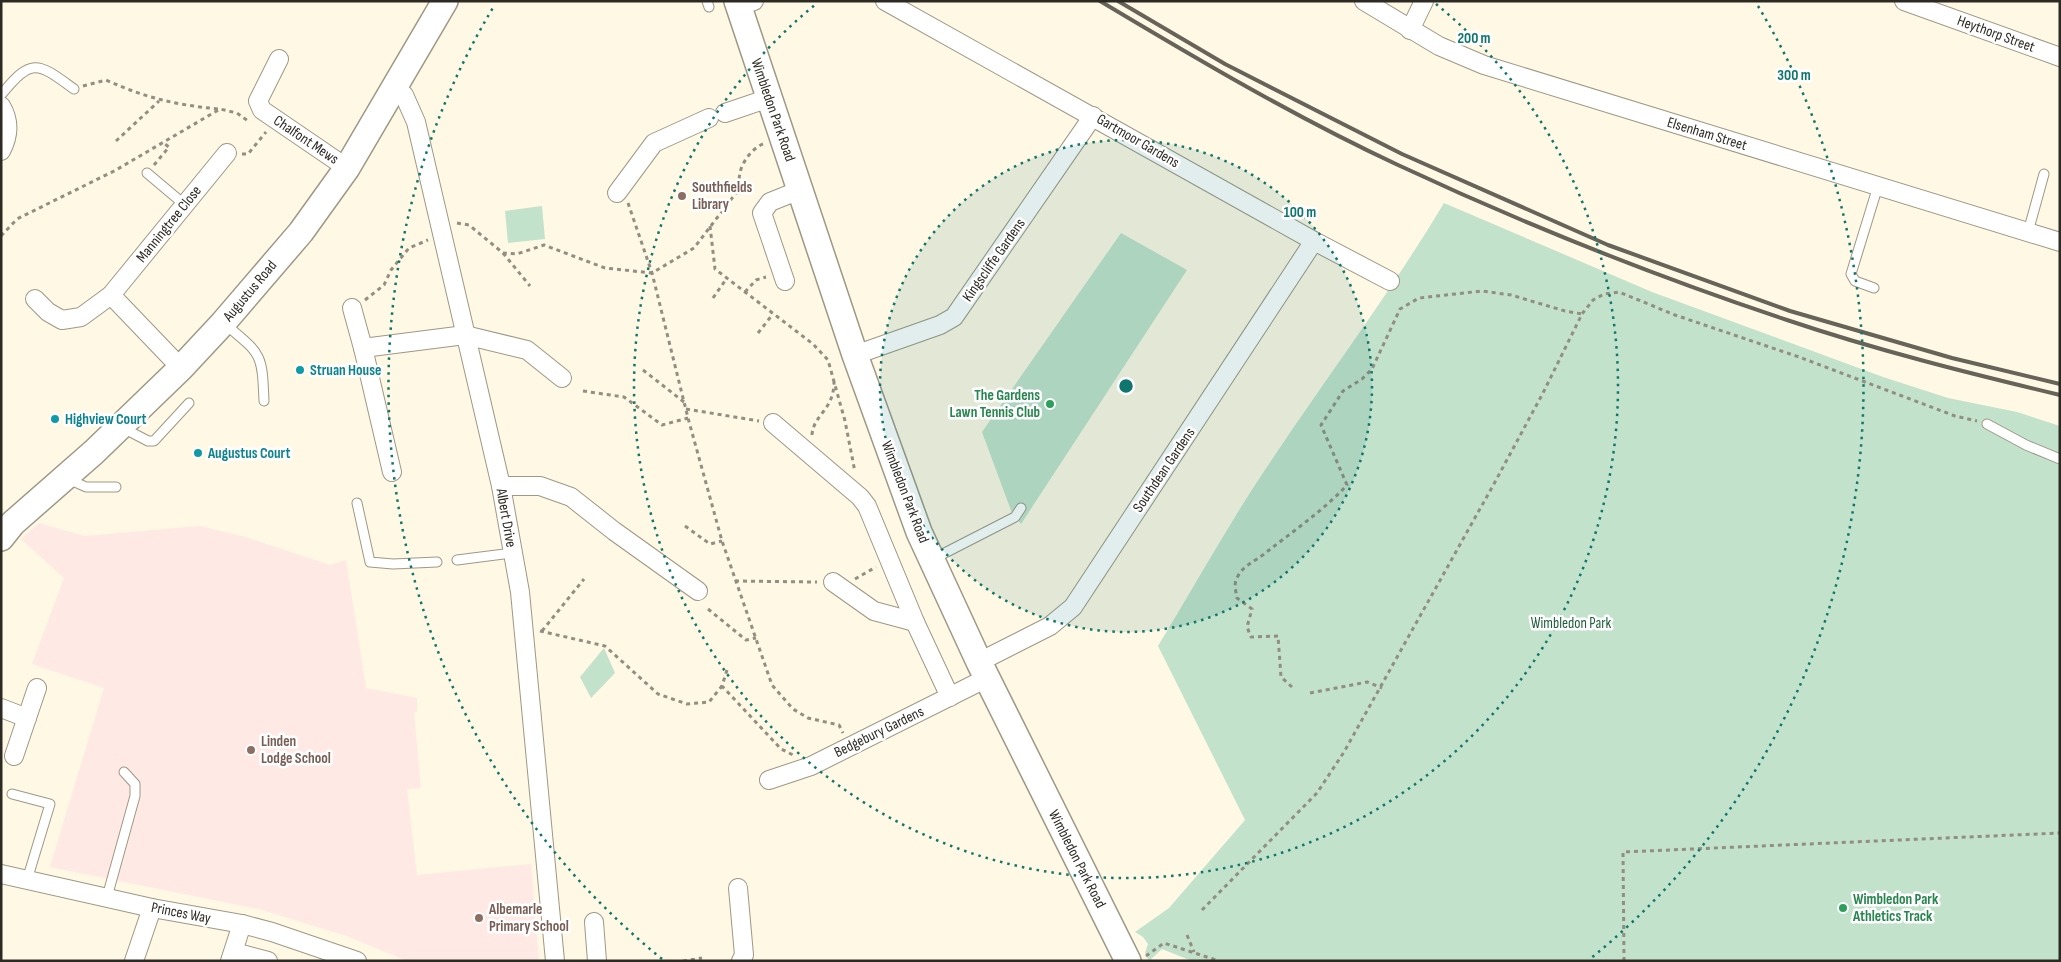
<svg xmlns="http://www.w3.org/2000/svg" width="2061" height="962" font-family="'Sofia Sans Condensed',sans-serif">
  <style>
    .education { fill: #fee9e4 }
    .park { fill: #c2e2cb }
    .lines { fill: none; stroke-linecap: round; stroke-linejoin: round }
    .lane-casing { stroke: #9e9886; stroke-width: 11 }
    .street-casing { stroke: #9e9886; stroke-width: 20 }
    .secondary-casing { stroke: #9e9886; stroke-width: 28 }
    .path { stroke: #928e81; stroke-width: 3; stroke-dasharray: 4 4; stroke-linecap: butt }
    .lane { stroke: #fff; stroke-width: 9 }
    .street { stroke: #fff; stroke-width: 18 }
    .secondary { stroke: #fff; stroke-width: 25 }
    .rail { stroke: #666358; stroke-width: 4 }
    .ring { fill: none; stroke: #0f766e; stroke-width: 2.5; stroke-dasharray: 2.5 5 }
    .education-dot { fill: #8d6e63; stroke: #fff; stroke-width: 2 }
    .culture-dot { fill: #0f9aa8; stroke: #fff; stroke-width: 2 }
    .leisure-dot { fill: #2e9e5b; stroke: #fff; stroke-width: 2 }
    .labels { text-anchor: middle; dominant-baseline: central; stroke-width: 5; stroke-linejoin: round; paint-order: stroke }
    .street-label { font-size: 15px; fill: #2c2a23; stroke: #fff }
    .education-label { font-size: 15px; font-weight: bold; fill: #785e54; stroke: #fff; text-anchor: start }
    .culture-label { font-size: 15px; font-weight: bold; fill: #0d838f; stroke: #fff; text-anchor: start }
    .leisure-label { font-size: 15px; font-weight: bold; fill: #27864d; stroke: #fff; text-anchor: end }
    .park-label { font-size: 15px; fill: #1e603a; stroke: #fff }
    .centre { fill: #0f766e; stroke: #fff; stroke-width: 2.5 }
    .ring-label { font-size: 15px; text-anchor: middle; font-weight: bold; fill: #0f766e; stroke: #fff; stroke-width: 5; stroke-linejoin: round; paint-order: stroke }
  </style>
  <rect width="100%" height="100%" fill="#fff8e5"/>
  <path class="education" d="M39 523 84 536 200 526 245 537 330 565 346 560 366 688 417 698V711L414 713 421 788 407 789 417 875 531 864 539 961H407L347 936 259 909 50 867 104 688 32 664 64 578 21 539Z"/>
  <g class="park">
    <path d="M1444 203 1652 292 1883 377 1948 398 2017 412 2060 426V961H1192L1162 949 1149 961 1145 953 1148 944 1143 937 1135 932 1169 908 1245 820 1158 646C1197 582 1233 516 1275 455 1332 370 1392 290 1444 203Z"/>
    <path d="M542 206 545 239 508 243 505 211Z"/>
    <path d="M1121 233 1187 270 1021 524 1018 520 950 556 946 547 1012 513 982 432Z"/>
    <path d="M604 648 615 673 591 698 580 677Z"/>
  </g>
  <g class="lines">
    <defs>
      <g id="lane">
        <path d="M707 1 709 7"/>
        <path d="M1 95C32 57 37 62 74 89"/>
        <path d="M147 173 185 205"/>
        <path d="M2028 232 2044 174"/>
        <path d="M1874 288 1855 281 1851 274 1878 186"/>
        <path d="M225 324C262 355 262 353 264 401"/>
        <path d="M1987 424 2026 445 2060 459"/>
        <path d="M123 428 148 441H154L189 403"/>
        <path d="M68 479 86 487H116"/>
        <path d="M357 503 370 562 393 564 437 562"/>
        <path d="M933 559 1015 517 1021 508"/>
        <path d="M457 560 512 553"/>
        <path d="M12 794 50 804 27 880"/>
        <path d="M107 897 135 796V784L124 772"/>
      </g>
      <g id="street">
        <path d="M885 1 1314 241 1390 281"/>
        <path d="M1364 1 1439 46 1484 65 2060 242"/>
        <path d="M1904 1 2060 57"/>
        <path d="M739 6 754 1"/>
        <path d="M1410 30 1424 1"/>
        <path d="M279 59 258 101 262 110 347 168"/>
        <path d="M395 89 404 95 416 122 501 486 520 592 555 961"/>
        <path d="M1 106C10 121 9 136 1 151"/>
        <path d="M725 113 769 98"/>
        <path d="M617 193 654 143 709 118"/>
        <path d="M785 281 762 213 770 202 800 190"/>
        <path d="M111 295 181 368"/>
        <path d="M35 299 48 312 62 320 81 317 111 295 227 153"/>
        <path d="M352 308 363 348"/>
        <path d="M855 355 940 325 954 317 1093 116"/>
        <path d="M773 423 860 497 867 506 915 622 950 697"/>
        <path d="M392 472 363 348 465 335 527 350 562 378"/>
        <path d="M501 486H540L571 497 614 531 698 591"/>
        <path d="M833 582 874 611 915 622"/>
        <path d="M979 662 1050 626 1073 607 1314 241"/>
        <path d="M1 708 27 718"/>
        <path d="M14 756 37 688"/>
        <path d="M769 780 811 766 987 678"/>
        <path d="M1 874 152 908 242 924 272 932 357 961"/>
        <path d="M738 888 744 955 741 961"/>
        <path d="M594 922 597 961"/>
        <path d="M234 952 268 961"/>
        <path d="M134 961 152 908"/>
        <path d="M230 961 242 924"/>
      </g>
      <g id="secondary">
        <path d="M737 1 855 355 919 532 979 662 1128 961"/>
        <path d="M1 538 13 523 94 452 181 368 223 323 301 232 347 168 445 1"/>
      </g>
    </defs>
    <use href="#lane" class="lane-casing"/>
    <use href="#street" class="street-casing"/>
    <use href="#secondary" class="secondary-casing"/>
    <g class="path">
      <path d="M83 86 106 80C146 98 176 105 219 109"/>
      <path d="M116 141 159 101"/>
      <path d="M242 154H248L266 132"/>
      <path d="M154 165 169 147 162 142"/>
      <path d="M628 203 652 273 688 418 722 541 772 685 793 709 808 718 839 725 843 733"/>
      <path d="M457 223 469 225 503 253 517 254 544 245 605 268 652 273 694 248 736 193C740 185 738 178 741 169 745 158 754 147 765 143"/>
      <path d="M710 226 715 269 813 344 828 360 845 421 855 472"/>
      <path d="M1 236 17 219 116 170 220 109 237 113 248 121"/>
      <path d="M503 253 530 286"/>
      <path d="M745 292 756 280 766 277"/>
      <path d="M713 298 727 278"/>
      <path d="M365 300 384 285 391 270 409 248 428 240"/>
      <path d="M758 333 773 314"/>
      <path d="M643 370 684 402"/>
      <path d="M583 391 624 397 662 425 688 418"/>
      <path d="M686 409 759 421"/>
      <path d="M812 435C813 415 834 410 834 382"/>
      <path d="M685 526 710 544 722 541"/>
      <path d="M855 579 876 567"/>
      <path d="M735 581 817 582"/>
      <path d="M708 609 746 640 756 638"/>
      <path d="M540 631 605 646 658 694 687 704 709 702 722 686"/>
      <path d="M542 631 584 579"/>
      <path d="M727 670 722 686 781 749 793 755"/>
      <path d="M1292 687 1281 677 1278 636 1251 637 1247 627 1252 609 1237 598C1236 591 1233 583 1238 576 1244 565 1254 562 1264 554 1292 532 1323 511 1347 485L1321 425 1343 391 1362 379 1372 369 1400 309 1419 298 1482 291 1511 295 1565 311 1582 314"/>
      <path d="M1310 693 1367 682 1382 688"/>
      <path d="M1202 910 1317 793 1344 752 1495 482 1543 393 1582 314 1593 300 1604 294 1619 292 1675 315 1799 357 1955 416 1977 421"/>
      <path d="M1187 935 1194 952"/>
      <path d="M1146 956 1164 943 1219 961"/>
      <path d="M683 961 702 958"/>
      <path d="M1624 961 1623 852 2060 833"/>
    </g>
    <use href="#lane" class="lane"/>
    <use href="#street" class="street"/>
    <use href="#secondary" class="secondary"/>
    <g class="rail">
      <path d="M1100 1C1197 59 1295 117 1398 165 1524 224 1655 276 1787 320 1876 350 1968 373 2060 395"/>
      <path d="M1118 1 1225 64 1402 154 1608 245 1790 311 1952 358 2060 384"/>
    </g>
  </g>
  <circle cx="1126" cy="386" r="246" fill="#0f766e" fill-opacity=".12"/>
  <g class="ring">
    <circle cx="1126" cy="386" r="246"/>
    <path d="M1436 4A492 492 0 1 1 816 4"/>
    <path d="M662 959A737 737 0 0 1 494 6M1758 6A737 737 0 0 1 1590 959"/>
  </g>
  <g class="education-dot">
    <circle cx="682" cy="196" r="5"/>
    <circle cx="251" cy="750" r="5"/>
    <circle cx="479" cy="918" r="5"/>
  </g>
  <g class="culture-dot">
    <circle cx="300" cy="370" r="5"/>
    <circle cx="55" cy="419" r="5"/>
    <circle cx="198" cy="453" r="5"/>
  </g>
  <g class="leisure-dot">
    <circle cx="1050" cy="404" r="5"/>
    <circle cx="1843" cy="908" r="5"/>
  </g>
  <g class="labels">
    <g class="street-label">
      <text transform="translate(1996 34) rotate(20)">Heythorp Street</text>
      <text transform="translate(773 110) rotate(71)">Wimbledon Park Road</text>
      <text transform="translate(1707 134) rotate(17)">Elsenham Street</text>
      <text transform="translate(306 140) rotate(34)">Chalfont Mews</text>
      <text transform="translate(1138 141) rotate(30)">Gartmoor Gardens</text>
      <text transform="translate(169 224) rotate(-51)">Manningtree Close</text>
      <text transform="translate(994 260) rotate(-55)">Kingscliffe Gardens</text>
      <text transform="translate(250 291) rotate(-50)">Augustus Road</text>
      <text transform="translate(1164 470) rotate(-56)">Southdean Gardens</text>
      <text transform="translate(905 492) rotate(69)">Wimbledon Park Road</text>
      <text transform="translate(506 518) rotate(80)">Albert Drive</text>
      <text transform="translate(879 732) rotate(-26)">Bedgebury Gardens</text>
      <text transform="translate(1077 859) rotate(63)">Wimbledon Park Road</text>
      <text transform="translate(181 913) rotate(11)">Princes Way</text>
    </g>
    <g class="education-label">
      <text x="692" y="187">Southfields<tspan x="692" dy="17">Library</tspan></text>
      <text x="261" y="741">Linden<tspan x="261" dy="17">Lodge School</tspan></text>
      <text x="489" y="909">Albemarle<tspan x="489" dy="17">Primary School</tspan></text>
    </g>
    <g class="culture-label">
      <text x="310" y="370">Struan House</text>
      <text x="65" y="419">Highview Court</text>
      <text x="208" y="453">Augustus Court</text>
    </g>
    <g class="leisure-label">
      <text x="1040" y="395">The Gardens<tspan x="1040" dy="17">Lawn Tennis Club</tspan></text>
      <text x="1853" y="899" text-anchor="start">Wimbledon Park<tspan x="1853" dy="17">Athletics Track</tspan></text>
    </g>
    <g class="park-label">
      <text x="1571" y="623">Wimbledon Park</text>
    </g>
  </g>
  <circle cx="1126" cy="386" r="8" class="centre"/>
  <g class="ring-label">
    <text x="1474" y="43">200 m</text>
    <text x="1794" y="80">300 m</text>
    <text x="1300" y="217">100 m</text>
  </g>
  <rect width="2061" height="962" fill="none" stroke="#2c2a23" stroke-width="5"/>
</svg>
